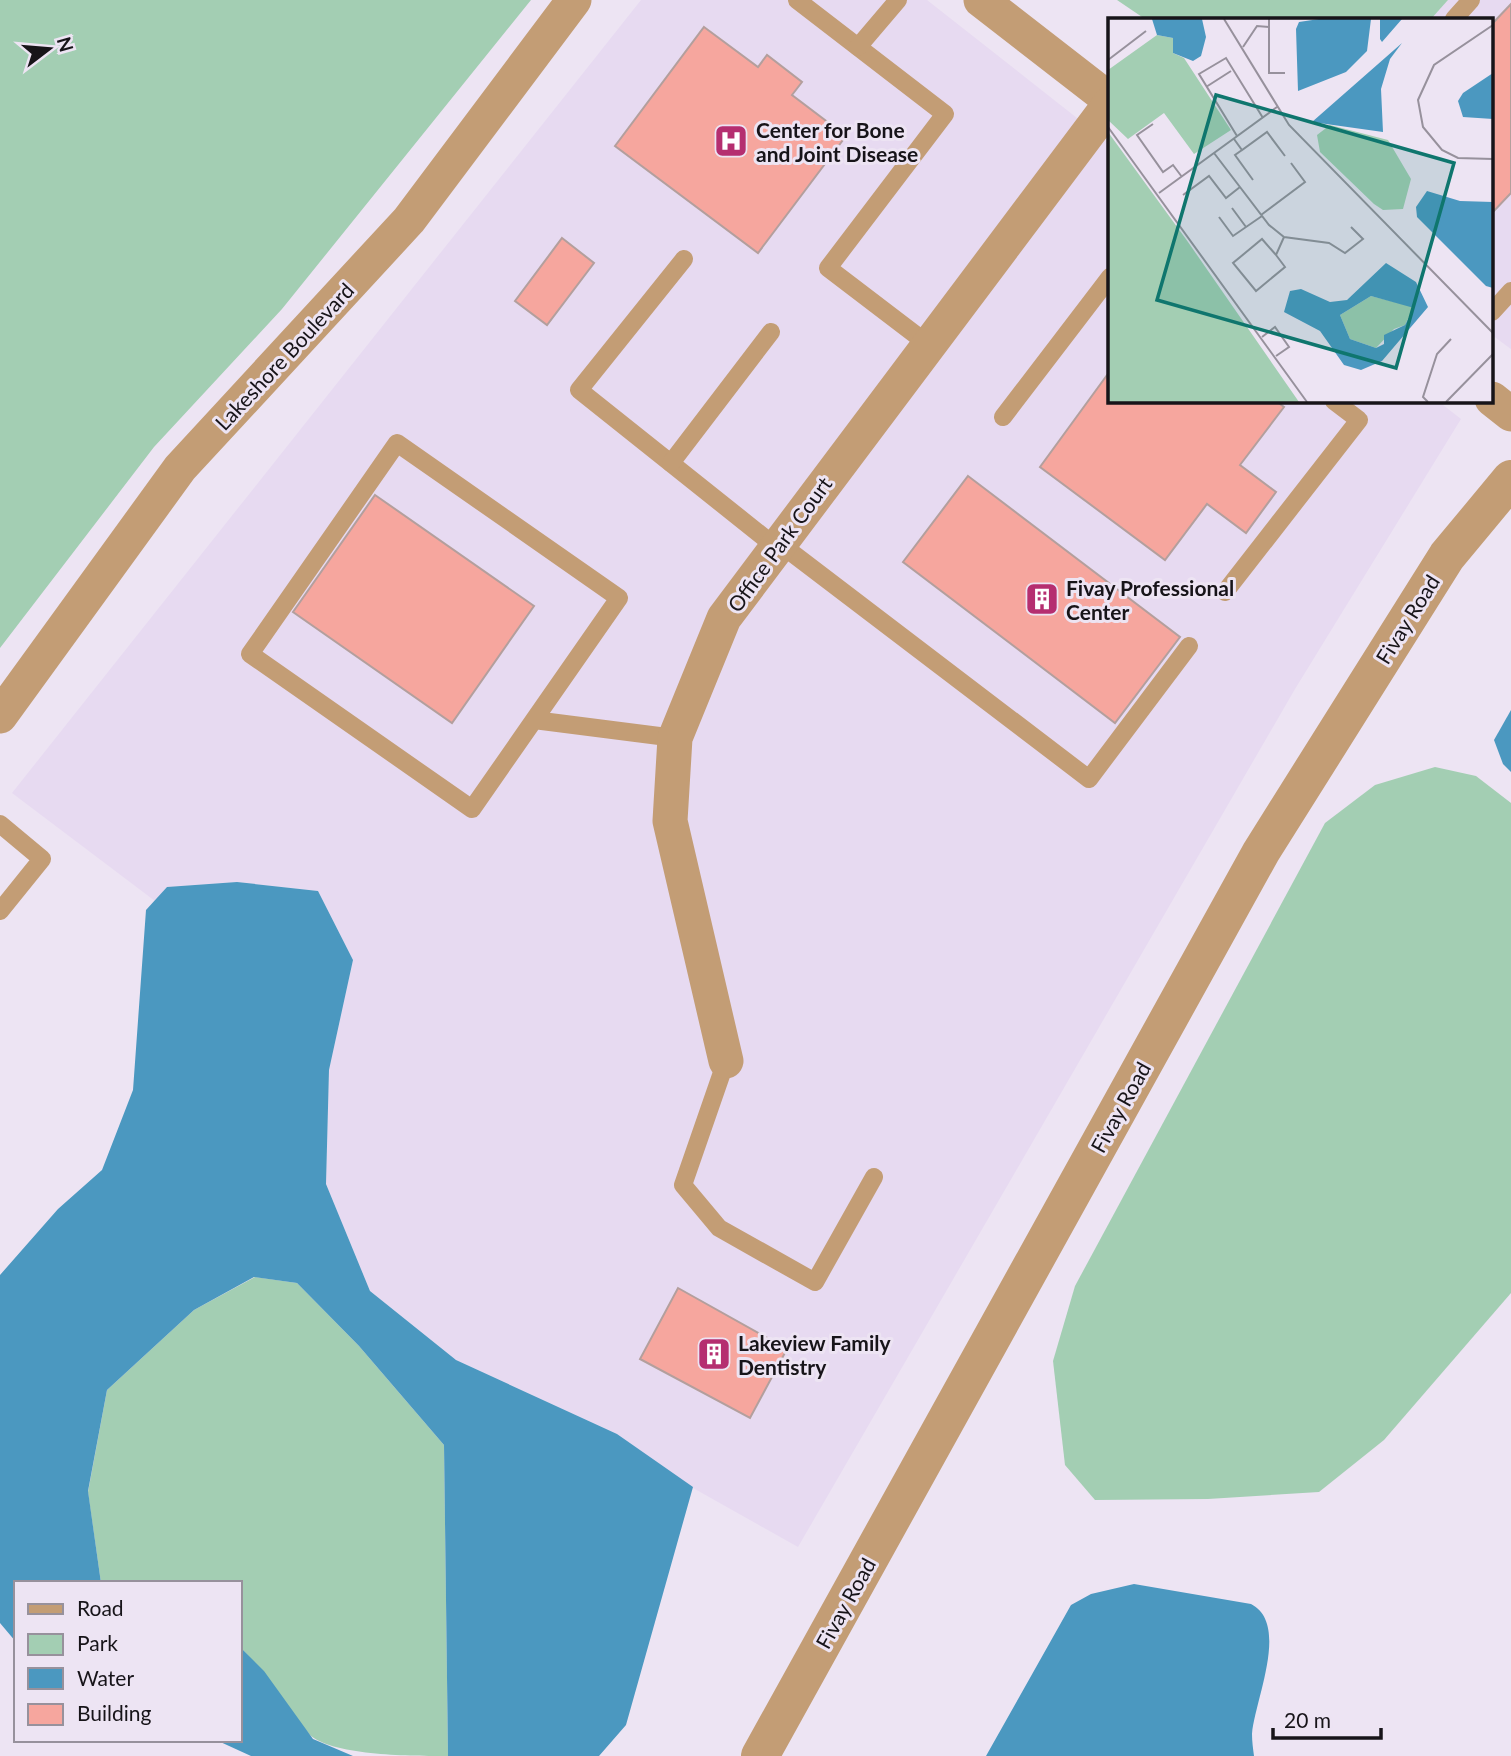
<svg xmlns="http://www.w3.org/2000/svg" width="1511" height="1756" font-family="Lato,sans-serif">
  <style>
    .built { fill: #e7daf1 }
    .green { fill: #a3ceb3 }
    .water { fill: #4b98c0 }
    .building { fill: #f6a69e; stroke: #b39f9d; stroke-width: 2 }
    .lines { fill: none; stroke-linecap: round; stroke-linejoin: round }
    .service { stroke: #c39d75; stroke-width: 18 }
    .minor { stroke: #c39d75; stroke-width: 35 }
    .tertiary { stroke: #c39d75; stroke-width: 38 }
    .labels { text-anchor: middle; dominant-baseline: central; stroke-width: 6; stroke-linejoin: round; paint-order: stroke }
    .poi-label { font-size: 21px; font-weight: bold; fill: #171419; stroke: #ede4f3; text-anchor: start }
    .street-label { font-size: 21px; fill: #171419; stroke: #ede4f3 }
    .inset-road { fill: none; stroke: #97919c; stroke-width: 2 }
    .view { fill: #0f766e; fill-opacity: 0.15; stroke: #0f766e; stroke-width: 3.5 }
    .inset-edge { fill: none; stroke: #171419; stroke-width: 3.5 }
  </style>
  <rect width="100%" height="100%" fill="#ede4f3"/>
  <g class="built">
    <path d="M641 0H927L1110 144V401H1438L1461 419 1295 689 798 1547 693 1488 617 1434 456 1360 370 1291 326 1184 329 1070 353 960 318 891 237 882 167 887 155 901 12 793Z"/>
    <path d="M1448 0H1511V349L1492 335V19H1431Z"/>
  </g>
  <g class="green">
    <path d="M0 0H531L282 309 154 447 0 648Z"/>
    <path d="M1117 0H1448L1431 19H1145Z"/>
    <path d="M1435 767 1476 776 1511 803V1293L1384 1440 1319 1492 1208 1499 1095 1500 1065 1465 1053 1361 1075 1286 1325 823 1375 785Z"/>
    <path d="M255 1277 297 1283 359 1346 444 1445 448 1756C413 1756 336 1756 311 1736 285 1707 269 1676 240 1647V1583H101L88 1492 107 1390 194 1310Z"/>
  </g>
  <g class="water">
    <path d="M1511 710V772L1503 764 1494 740Z"/>
    <path d="M237 882 318 891 353 960 329 1070 326 1184 370 1291 456 1360 617 1434 693 1487 626 1725 599 1756H448L444 1445 359 1346 297 1283 254 1277 194 1310 107 1390 88 1491 101 1583H16V1642L0 1623V1275L58 1209 102 1170 133 1090 146 910 167 887Z"/>
    <path d="M1134 1584 1251 1604C1290 1624 1255 1699 1252 1734 1252 1741 1253 1749 1254 1756H986L1071 1605 1091 1594Z"/>
    <path d="M240 1647 264 1671 313 1739 353 1756H251L216 1740H240Z"/>
  </g>
  <g class="building">
    <path d="M1511 4V193L1492 213V24Z"/>
    <path d="M704 27 758 67 767 55 802 82 792 95 846 136 758 253 615 146Z"/>
    <path d="M562 238 594 263 547 325 515 301Z"/>
    <path d="M1110 371V401H1276L1284 407 1240 465 1276 492 1246 533 1207 504 1165 560 1040 467Z"/>
    <path d="M968 476 1180 637 1115 723 903 562Z"/>
    <path d="M375 495 534 606 452 723 293 612Z"/>
    <path d="M678 1288 787 1349 750 1418 640 1359Z"/>
  </g>
  <g class="lines">
    <g class="service">
      <path d="M797 0 945 114 828 268 929 345"/>
      <path d="M1454 19 1471 0"/>
      <path d="M858 47 898 0"/>
      <path d="M684 259 579 390 776 547"/>
      <path d="M1492 312 1511 291"/>
      <path d="M1003 417 1110 277"/>
      <path d="M671 463 771 332"/>
      <path d="M779 543 1089 779 1189 646"/>
      <path d="M1225 592 1359 420 1334 401"/>
      <path d="M534 720 472 809 250 654 397 443 619 598 534 720 675 738"/>
      <path d="M0 824 42 859 0 911"/>
      <path d="M726 1061 683 1185 719 1228 815 1282 874 1177"/>
    </g>
    <g class="minor">
      <path d="M981 0 1110 100"/>
      <path d="M1492 399 1511 414"/>
      <path d="M0 716 180 468 409 220 574 0"/>
      <path d="M726 1061 670 821 675 738 724 618 1110 104"/>
    </g>
    <path class="tertiary" d="M760 1756 1261 852 1447 556 1511 479"/>
  </g>
  <defs>
    <symbol id="hospital-square" viewBox="-11 -11 22 22"><rect x="-9" y="-9" width="18" height="18" rx="4" fill="#b52e70" stroke="#ede4f3"/><path d="M-5-5h3v3.5h4V-5h3V5h-3V1.5h-4V5h-3Z" fill="#fff"/></symbol>
    <symbol id="building-square" viewBox="-11 -11 22 22"><rect x="-9" y="-9" width="18" height="18" rx="4" fill="#b52e70" stroke="#ede4f3"/><path d="M-4-6H4V6H1V3H-1V6H-4ZM-2.5-4.3h1.7v1.8h-1.7ZM.8-4.3h1.7v1.8H.8ZM-2.5-1h1.7V.8h-1.7ZM.8-1h1.7V.8H.8Z" fill="#fff"/></symbol>
  </defs>
  <g fill-rule="evenodd">
    <use href="#hospital-square" x="712" y="122" width="38" height="38"/>
    <use href="#building-square" x="1023" y="580" width="38" height="38"/>
    <use href="#building-square" x="695" y="1335" width="38" height="38"/>
  </g>
  <g class="labels">
    <g class="poi-label">
      <text x="756" y="129">Center for Bone<tspan x="756" dy="24">and Joint Disease</tspan></text>
      <text x="1066" y="587">Fivay Professional<tspan x="1066" dy="24">Center</tspan></text>
      <text x="738" y="1342">Lakeview Family<tspan x="738" dy="24">Dentistry</tspan></text>
    </g>
    <g class="street-label">
      <text transform="translate(284 356) rotate(-47)">Lakeshore Boulevard</text>
      <text transform="translate(779 544) rotate(-54)">Office Park Court</text>
      <text transform="translate(1407 619) rotate(-58)">Fivay Road</text>
      <text transform="translate(1120 1107) rotate(-61)">Fivay Road</text>
      <text transform="translate(845 1603) rotate(-61)">Fivay Road</text>
    </g>
  </g>
  <g transform="translate(1108 18)">
    <rect width="385" height="385" fill="#ede4f3"/>
    <path d="M49 17 65 20V35L76 40 123 112 86 136 56 95 20 121 0 102V52ZM222 107 280 122 303 161 295 191 275 192 266 186 212 134 209 117ZM0 114 80 224 191 384H0ZM263 278 306 289 297 307 286 311 268 330 242 321 232 297Z" fill="#a3ceb3"/>
    <path d="M44 1H94L98 19 93 38 85 43 65 35V20L49 17ZM211 1H263L259 33 238 54 190 73 188 11 191 4ZM272 1H294L274 24 272 21ZM294 25 282 41 273 71 275 114 204 104ZM385 55V101L355 99 350 83 355 75ZM319 173 352 183 385 184V270L378 268 309 199 308 189ZM278 245 308 264 320 289 274 343 253 352 236 347 212 313 176 294 182 273 193 271 222 284 239 282ZM263 278 306 290 297 307 276 317V326L268 330 242 321 232 297Z" fill="#4b98c0" fill-rule="evenodd"/>
    <path class="inset-road" d="M116 1 181 107 385 315M161 1V55H177M385 7 326 47 310 82 315 109 334 132 350 140 385 141M135 29 149 8 161 9M0 42 38 13M98 69 123 53M45 106 29 117 55 154 65 147 74 159M0 109 199 384M129 118 91 56 118 40 155 100M126 121 134 132 159 114 177 138M134 132 127 137 145 162M106 135 161 207 176 219 221 225 237 235 255 221 243 209M51 175 169 89M75 177 101 158 118 180 132 169M124 190 138 209M153 197 197 164 183 145M111 199 125 218 154 198M168 237 177 249 148 273 125 245 154 221 168 237 176 219M154 319 167 309 181 329 168 338M320 384 315 379 329 336 343 321M338 384 385 336"/>
    <path class="view" d="M108 77 346 145 288 350 49 282Z"/>
    <rect width="385" height="385" class="inset-edge"/>
  </g>
  <rect x="14" y="1581" width="228" height="161" fill="#ede4f3" stroke="#97919c" stroke-width="2"/>
  <rect x="28" y="1604" width="35" height="10" fill="#c39d75" stroke="#97919c" stroke-width="2"/>
  <text x="77" y="1616" font-size="21" fill="#171419">Road</text>
  <rect x="28" y="1634" width="35" height="21" fill="#a3ceb3" stroke="#97919c" stroke-width="2"/>
  <text x="77" y="1651" font-size="21" fill="#171419">Park</text>
  <rect x="28" y="1668" width="35" height="21" fill="#4b98c0" stroke="#97919c" stroke-width="2"/>
  <text x="77" y="1686" font-size="21" fill="#171419">Water</text>
  <rect x="28" y="1704" width="35" height="21" fill="#f6a69e" stroke="#97919c" stroke-width="2"/>
  <text x="77" y="1721" font-size="21" fill="#171419">Building</text>
  <g transform="translate(49 49) rotate(74)" stroke="#ede4f3" stroke-width="5" paint-order="stroke">
  <path d="M0-5L12 26L0 18L-12 26Z" fill="#171419"/>
  <text y="-10" font-size="19" font-weight="bold" text-anchor="middle" fill="#171419">N</text>
  </g>
  <path d="M1273 1728v10h108v-10" fill="none" stroke="#171419" stroke-width="3.5"/>
  <text x="1284" y="1728" font-size="21" fill="#171419" stroke="#ede4f3" stroke-width="5" paint-order="stroke">20 m</text>
</svg>
